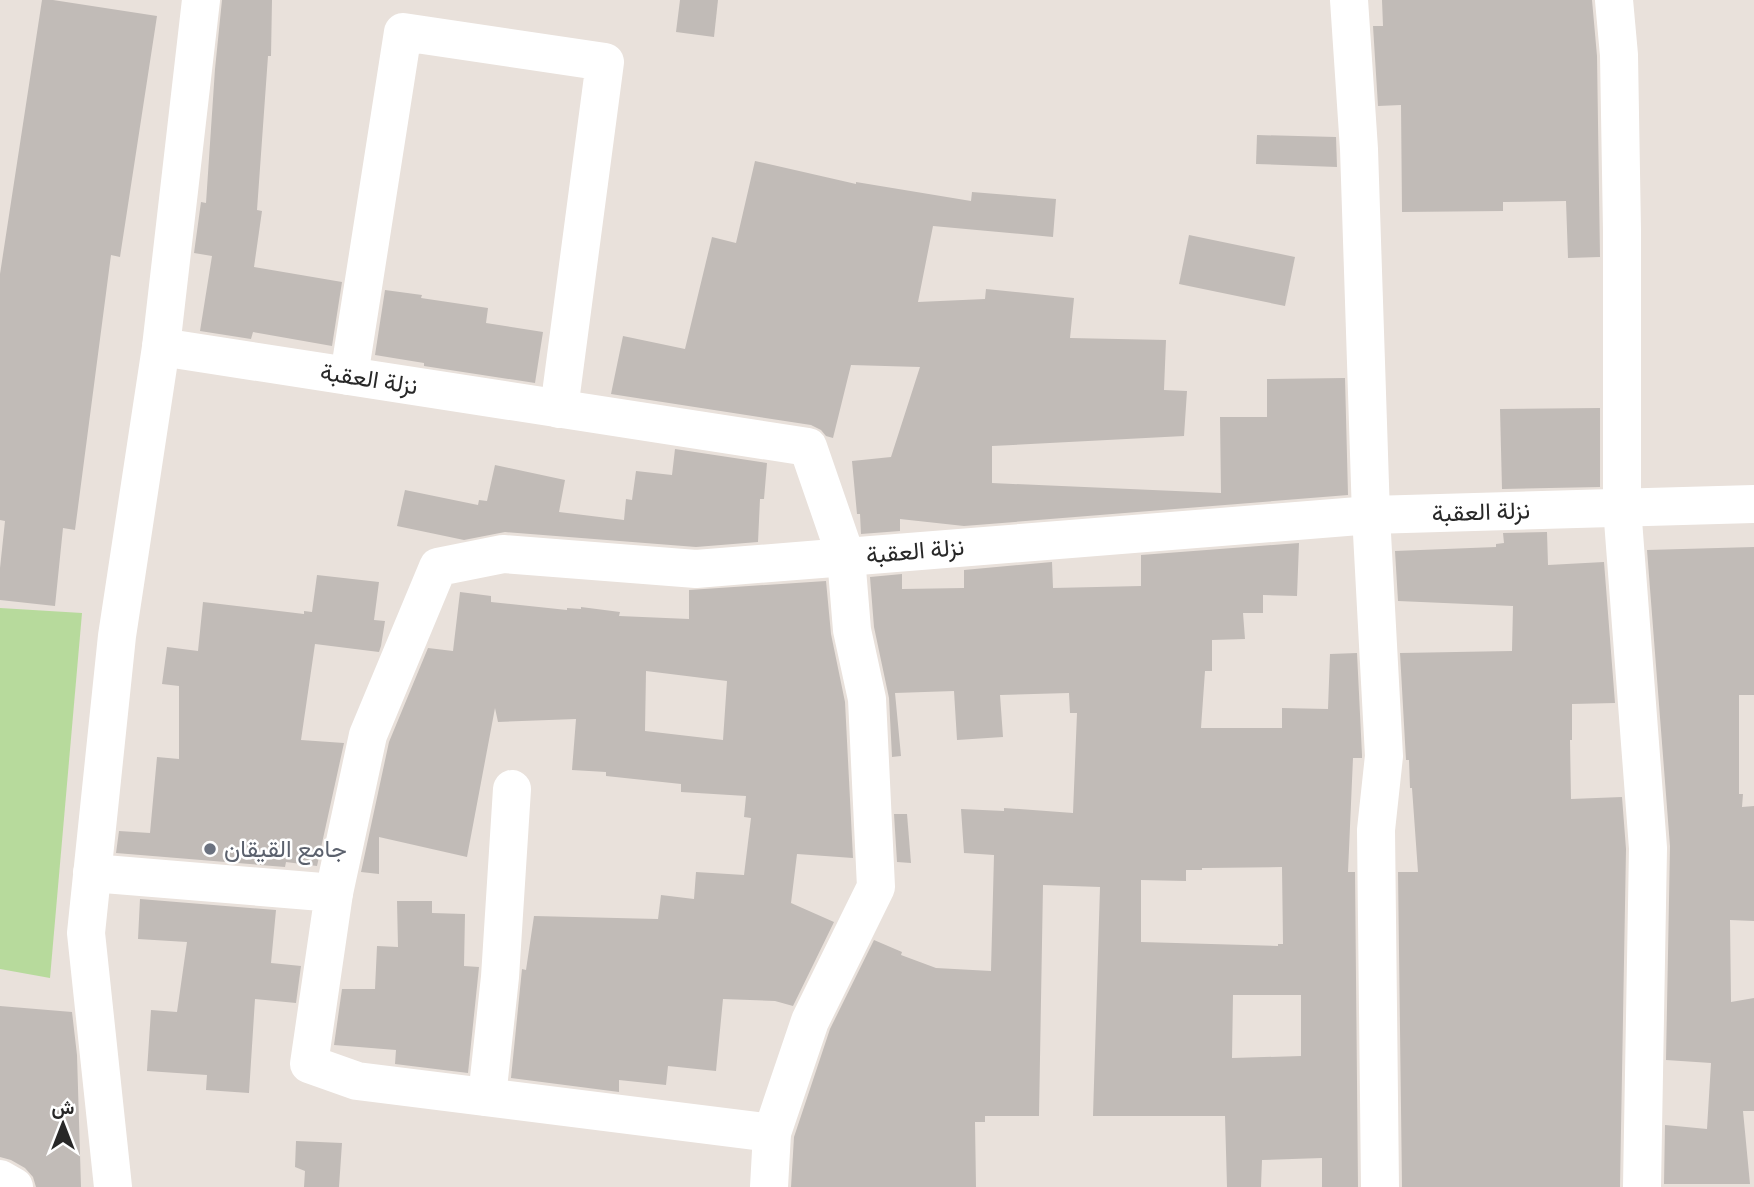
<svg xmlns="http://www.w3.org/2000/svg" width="1754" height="1187" font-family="'Fira Sans Condensed',Vazirmatn,sans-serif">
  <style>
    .green { fill: #b7da9c }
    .building { fill: #c1bbb7; fill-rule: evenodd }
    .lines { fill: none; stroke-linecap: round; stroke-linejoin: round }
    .minor { stroke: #fff; stroke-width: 38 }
    .worship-dot { fill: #6b7280; stroke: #fff; stroke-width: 2.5 }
    .labels { text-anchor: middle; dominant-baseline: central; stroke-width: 5; stroke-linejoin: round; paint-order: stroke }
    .street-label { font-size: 24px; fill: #282828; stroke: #fff }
    .worship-label { font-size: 24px; fill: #5b616d; stroke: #fff; text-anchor: start }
  </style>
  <rect width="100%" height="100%" fill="#e9e1db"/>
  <path class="green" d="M0 608 82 613 50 978 0 969Z"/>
  <g class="building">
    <path d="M42 0H53L157 16 120 257 111 255 75 530 63 528 55 606 0 600V568L5 521 0 520V274Z"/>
    <path d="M222 0H272L271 56H268L257 210 262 211 254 267 342 282 332 346 253 332 251 339 200 331 212 256 194 253 201 202 206 203 215 69Z"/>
    <path d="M680 0H718L714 37 676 32Z"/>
    <path d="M1382 0H1592L1597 56 1600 257 1568 258 1566 201 1503 202V211L1402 212 1401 105 1378 106 1373 26H1383Z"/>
    <path d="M1257 135 1336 137 1337 167 1256 164Z"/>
    <path d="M755 161 856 184V182L971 201 972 192 1056 199 1053 237 933 226 918 302 985 299 986 289 1074 298 1070 338 1166 340 1164 390 1187 391 1184 436 992 446V483L1221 493 1220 417H1267V379L1345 378 1348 495 964 526 900 519V531L861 534 860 514H857L852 461 891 457 920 367 851 365 833 438 826 436 821 430 811 425 611 394 623 336 685 349 712 237 736 243Z"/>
    <path d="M1189 235 1295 257 1285 306 1179 284Z"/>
    <path d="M385 290 422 295 421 298 488 308 486 323 543 332 535 383 424 366V363L375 355Z"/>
    <path d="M1600 408V487L1502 489 1500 409Z"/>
    <path d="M675 449 767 463 764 499H760L758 542 696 547 505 532 464 540 397 526 405 490 478 505 479 500 487 501 495 465 565 480 559 512 624 520 626 499 632 500 636 471 672 475Z"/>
    <path d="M1547 532 1548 565 1604 562 1615 703 1572 704V740H1570L1571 799 1622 797 1626 849 1620 1187H1402L1398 872H1418L1412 788H1410L1409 760H1406L1400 653 1512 651 1513 606 1398 601 1395 551 1496 547V544L1504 543 1503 533Z"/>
    <path d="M1299 543 1297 596 1263 595V613H1243L1245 639 1212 640V671H1205L1201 728H1282V708L1328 709 1330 654 1357 653 1362 755V758H1353L1348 872H1355L1358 1187H1322V1158L1262 1160 1261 1187H1227L1225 1116H1093L1100 887 1043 885 1039 1116H985V1122H975L976 1187H791L794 1137 830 1029 874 940 902 952 901 955 936 968 991 971 994 855 964 853 961 809 1004 811V808L1073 813 1077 713H1070L1069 693 1000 695 1003 737 957 740 954 691 895 693 901 756 892 757 889 698 874 627 870 577 902 574V589L964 588V570L1052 562 1053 588 1141 586V555ZM1282 867 1283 944H1278V946L1141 942V880L1186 881V870H1202V868ZM1233 995H1301V1056L1232 1058Z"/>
    <path d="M1754 547V695H1739V794H1743L1742 807 1754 806V921L1730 920 1731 1002 1754 998V1111H1743L1750 1184H1664L1665 1125 1707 1129 1711 1063 1666 1060 1670 846 1647 550Z"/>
    <path d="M317 575 379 582 374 620 385 621 381 646 379 652 315 644 301 740 344 743 317 866 286 862 285 867 116 853 119 831 150 833 157 757 179 759V686L162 684 167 647 198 651 203 602 304 614V611L312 612Z"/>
    <path d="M826 581 831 634 845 702 853 858 797 854 791 903 834 922 793 1006 775 1001 723 999 716 1071 668 1066 666 1085 619 1080V1092L511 1078 522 969 526 970 534 916 658 919 661 895 694 899 696 872 744 875 751 818 744 817 746 796 681 792V784L606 776V772L572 770 576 719 498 722 495 708 467 857 379 837V874L361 872 389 742 428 648 453 651 460 592 491 596V602L567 610V608L581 609V607L620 612 619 616 689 619V590ZM646 671 727 681 723 740 645 731Z"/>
    <path d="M894 814H907L911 863 897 862Z"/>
    <path d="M140 899 276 910 271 963 301 966 296 1003 255 999 249 1093 206 1090 207 1075 147 1071 151 1010 177 1012 187 942 138 939Z"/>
    <path d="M397 901H432V913L465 914 464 966 479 967 468 1073 395 1064 396 1050 334 1045 342 989H375L377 946 398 947Z"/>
    <path d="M0 1006 72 1012 77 1055 81 1187H36L33 1177 25 1168 11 1160 0 1157Z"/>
    <path d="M296 1141 342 1143 339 1187H304L305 1171 295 1167Z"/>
  </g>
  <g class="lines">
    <g class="minor">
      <path d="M1349 0 1359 149 1371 515 1384 756 1376 830 1380 1187"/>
      <path d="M1614 0 1619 55 1622 231V507L1648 848 1642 1187"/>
      <path d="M161 347 808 447 846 557 1371 515 1754 504"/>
      <path d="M349 376 403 32 605 62 559 409"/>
      <path d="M92 873 334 893 309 1064 357 1081 772 1133"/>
      <path d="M334 893 368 735 438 567 503 554 696 569 846 557 852 630 867 699 876 887 810 1021 772 1133 769 1187"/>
      <path d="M487 1097 500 977 512 789"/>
      <path d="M0 1179 14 1187"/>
      <path d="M113 1187 86 933 117 636 161 347 201 0"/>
    </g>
  </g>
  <circle class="worship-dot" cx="210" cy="849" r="7"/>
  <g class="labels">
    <g class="street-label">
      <text transform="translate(369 379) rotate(9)">نزلة العقبة</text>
      <text transform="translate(1481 512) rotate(-2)">نزلة العقبة</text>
      <text transform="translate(915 551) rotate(-5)">نزلة العقبة</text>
    </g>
    <g class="worship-label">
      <text x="224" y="849">جامع القيقان</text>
    </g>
  </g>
  <g transform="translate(63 1124)" stroke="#ffffff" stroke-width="5" paint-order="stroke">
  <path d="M0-5L12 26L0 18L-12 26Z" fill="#282828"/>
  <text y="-10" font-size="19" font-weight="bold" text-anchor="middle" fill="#282828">ش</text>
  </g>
</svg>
